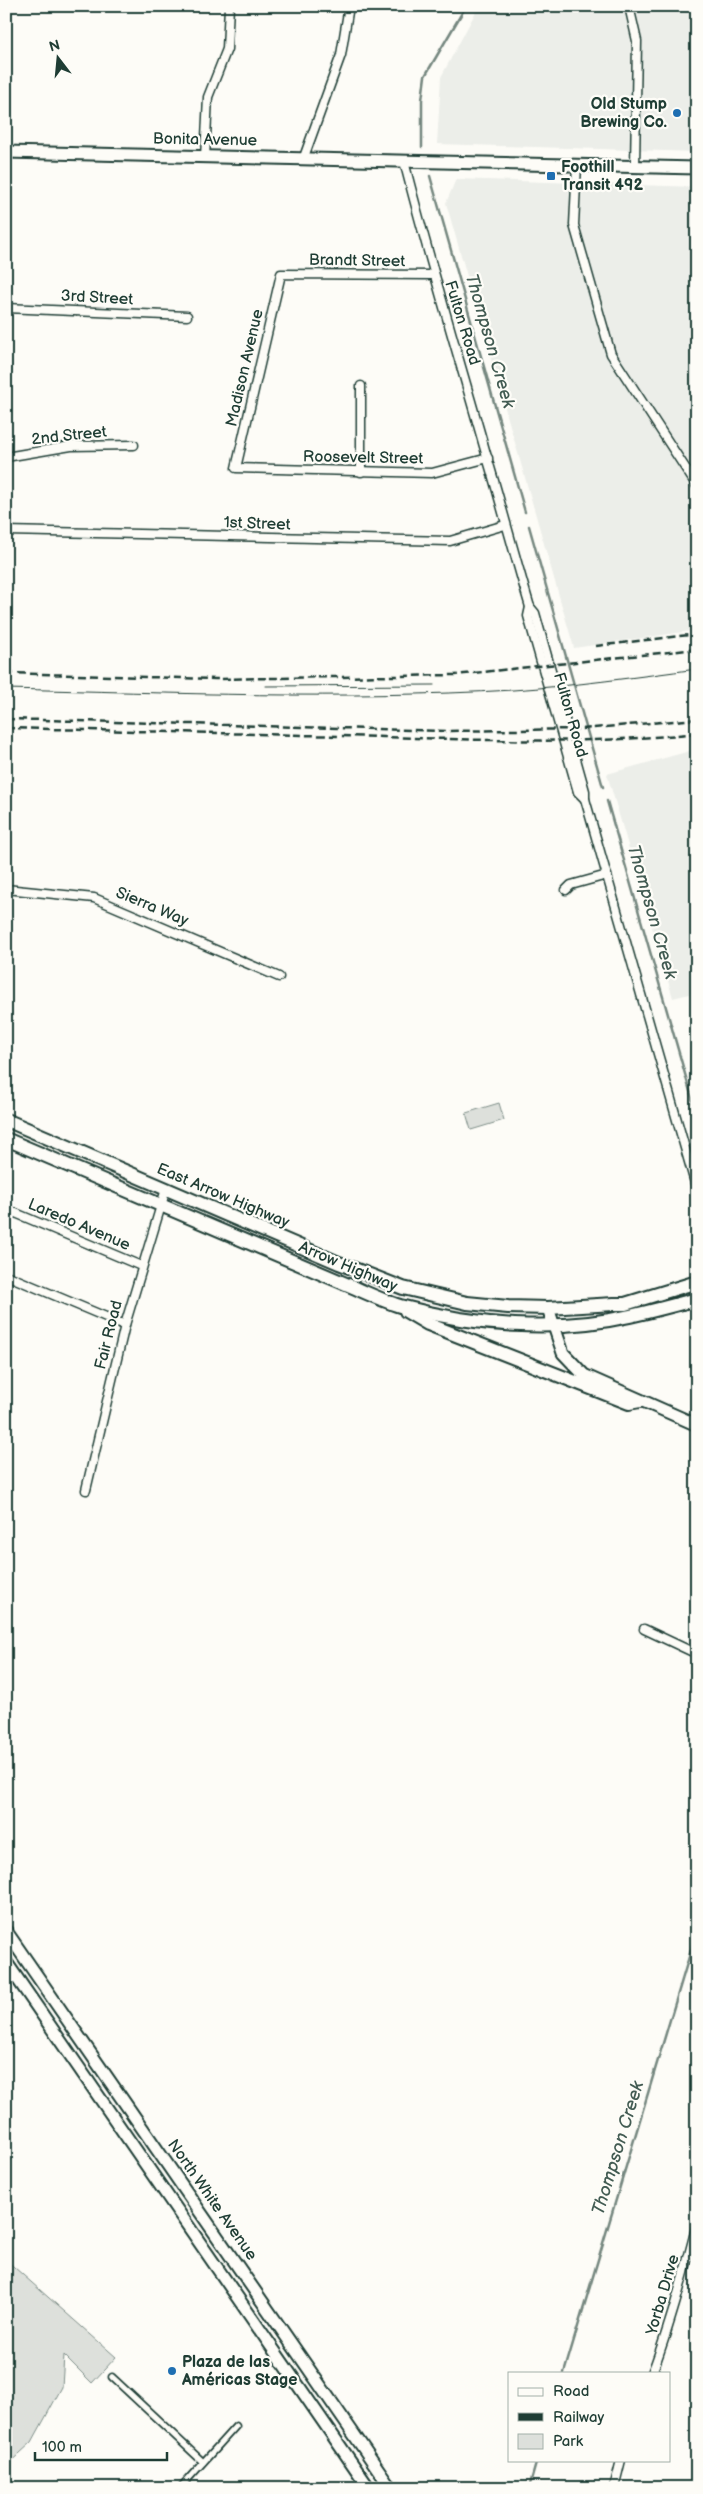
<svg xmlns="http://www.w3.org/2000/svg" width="703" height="2494" font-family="'Balsamiq Sans',sans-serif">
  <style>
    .built { fill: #eceee9 }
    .green { fill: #dde0db; stroke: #7e8e88 }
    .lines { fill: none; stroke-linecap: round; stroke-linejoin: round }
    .stream { stroke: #75877f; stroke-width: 2.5 }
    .pedestrian-casing { stroke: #1f3d34; stroke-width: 9 }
    .minor-casing { stroke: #1f3d34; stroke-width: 11 }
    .secondary-casing { stroke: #1f3d34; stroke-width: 15 }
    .primary-casing { stroke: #1f3d34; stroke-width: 16 }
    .pedestrian { stroke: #fdfcf7; stroke-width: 5.5 }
    .minor { stroke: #fdfcf7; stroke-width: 8 }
    .secondary { stroke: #fdfcf7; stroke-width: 11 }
    .primary { stroke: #fdfcf7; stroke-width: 12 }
    .tram { stroke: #1f3d34; stroke-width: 1 }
    .rail { stroke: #1f3d34; stroke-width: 2.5; stroke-dasharray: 8 4; stroke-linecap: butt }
    .poi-dot { fill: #1f6fb2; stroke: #fdfcf7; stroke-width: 2 }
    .labels { text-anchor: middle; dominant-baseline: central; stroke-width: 4.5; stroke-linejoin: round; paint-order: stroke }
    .poi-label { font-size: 16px; font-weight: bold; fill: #1f3d34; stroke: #fdfcf7; text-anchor: start }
    .street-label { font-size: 16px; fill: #1f3d34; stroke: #fdfcf7 }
    .water-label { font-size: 18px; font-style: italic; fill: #435c53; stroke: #fdfcf7 }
  </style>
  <rect width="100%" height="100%" fill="#fdfcf7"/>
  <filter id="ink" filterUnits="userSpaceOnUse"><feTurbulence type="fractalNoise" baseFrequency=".02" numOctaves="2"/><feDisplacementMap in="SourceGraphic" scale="10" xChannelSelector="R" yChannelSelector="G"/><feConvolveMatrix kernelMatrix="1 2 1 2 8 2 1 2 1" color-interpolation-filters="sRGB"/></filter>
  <g filter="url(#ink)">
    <g class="built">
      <path d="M479 6H697V152L437 144 441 77Z"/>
      <path d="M456 179 697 187V630L574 648 446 203Z"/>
      <path d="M697 749V992L673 998 607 774Z"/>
    </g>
    <g class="green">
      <path d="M499 1103 504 1120 471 1130 466 1113Z"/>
      <path d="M6 2260 116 2357 92 2383 64 2355 62 2387 32 2442 6 2466Z"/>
    </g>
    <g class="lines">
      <g class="stream">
        <path d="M422 147V100L425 76 466 6"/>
        <path d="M430 176 525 512"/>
        <path d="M529 526 603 787"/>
        <path d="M607 801 697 1116"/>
        <path d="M564 2373 697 1930"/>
        <path d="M529 2488 537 2460"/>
      </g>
      <defs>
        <g id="pedestrian">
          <path d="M112 2377 203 2462"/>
          <path d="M180 2488 236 2426"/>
        </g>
        <g id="minor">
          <path d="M629 6 637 41 635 167"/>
          <path d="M304 157 341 55 349 6"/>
          <path d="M205 158 208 97 227 49 229 6"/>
          <path d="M404 161C429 260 459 358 487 457 502 507 515 557 530 607L535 613 585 791V799L697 1190"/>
          <path d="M577 165 574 225 611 354 697 486"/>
          <path d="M433 275 281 274 236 468 432 473 488 458"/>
          <path d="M6 308 187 316"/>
          <path d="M361 386V472"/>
          <path d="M6 457 71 446 134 445"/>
          <path d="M6 531 450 541 505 525"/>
          <path d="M530 607 528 616 578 792 585 799"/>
          <path d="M6 889 94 898 279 977"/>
          <path d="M566 890 571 885 607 875"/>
          <path d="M6 1209 141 1266"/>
          <path d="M6 1275 125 1325"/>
          <path d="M86 1490 125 1325 166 1189"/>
          <path d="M644 1629 697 1654"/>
          <path d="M652 2373C671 2323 684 2275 697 2224"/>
          <path d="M614 2488 621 2460"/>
        </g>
        <g id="secondary">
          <path d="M6 152 697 168"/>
          <path d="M548 1308 563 1353 584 1375 697 1425"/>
          <path d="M6 1931 391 2488"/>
          <path d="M6 1962 369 2488"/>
        </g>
        <g id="primary">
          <path d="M6 1120 339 1263 403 1288 467 1303 508 1307 548 1308 614 1304H625L697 1282"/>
          <path d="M6 1139 353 1287C369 1294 384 1301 400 1306 474 1326 555 1333 630 1316 652 1311 675 1305 697 1299"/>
          <path d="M406 1311 428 1324 629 1403 640 1401"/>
        </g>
      </defs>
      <use href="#pedestrian" class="pedestrian-casing"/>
      <use href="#minor" class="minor-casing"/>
      <use href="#secondary" class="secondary-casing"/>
      <use href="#primary" class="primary-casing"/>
      <use href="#pedestrian" class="pedestrian"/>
      <use href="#minor" class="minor"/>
      <use href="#secondary" class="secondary"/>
      <use href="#primary" class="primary"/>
      <g class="tram">
        <path d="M266 686 434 685"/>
        <path d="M6 689C175 693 344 700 513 690 574 686 636 677 697 669"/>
      </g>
      <g class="rail">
        <path d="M596 646 697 634"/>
        <path d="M6 673 215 679 455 675 697 649"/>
        <path d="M6 719 447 731 582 729 697 719"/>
        <path d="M6 728C132 731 258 734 384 737 488 740 593 745 697 733"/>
      </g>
    </g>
  </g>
  <g class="poi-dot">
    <circle cx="677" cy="113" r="5"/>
    <rect x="546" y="171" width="10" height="10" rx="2.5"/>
    <circle cx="172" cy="2371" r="5"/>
  </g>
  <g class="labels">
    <g class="poi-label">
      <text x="667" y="104" text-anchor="end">Old Stump<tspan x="667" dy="18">Brewing Co.</tspan></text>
      <text x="561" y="167">Foothill<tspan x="561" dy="18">Transit 492</tspan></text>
      <text x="182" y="2362">Plaza de las<tspan x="182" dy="18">Américas Stage</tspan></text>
    </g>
    <g class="street-label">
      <text transform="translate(205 140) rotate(1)">Bonita Avenue</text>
      <text transform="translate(357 261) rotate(1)">Brandt Street</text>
      <text transform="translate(97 298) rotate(3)">3rd Street</text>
      <text transform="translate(462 323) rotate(73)">Fulton Road</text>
      <text transform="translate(245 368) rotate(-77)">Madison Avenue</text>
      <text transform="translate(69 436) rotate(-6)">2nd Street</text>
      <text transform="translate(363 458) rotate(1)">Roosevelt Street</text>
      <text transform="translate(257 524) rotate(2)">1st Street</text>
      <text transform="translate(570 715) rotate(74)">Fulton Road</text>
      <text transform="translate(152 907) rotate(23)">Sierra Way</text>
      <text transform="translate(223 1196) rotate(23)">East Arrow Highway</text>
      <text transform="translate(79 1225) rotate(23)">Laredo Avenue</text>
      <text transform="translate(348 1267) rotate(23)">Arrow Highway</text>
      <text transform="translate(109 1335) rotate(-76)">Fair Road</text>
      <text transform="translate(212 2200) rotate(55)">North White Avenue</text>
      <text transform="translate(663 2295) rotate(-74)">Yorba Drive</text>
    </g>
    <g class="water-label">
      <text transform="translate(490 341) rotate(74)">Thompson Creek</text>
      <text transform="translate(652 912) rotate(74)">Thompson Creek</text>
      <text transform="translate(618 2148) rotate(-73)">Thompson Creek</text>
    </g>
  </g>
  <rect width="703" height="2494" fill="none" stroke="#fdfcf7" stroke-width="25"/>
  <rect x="12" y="12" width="678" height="2469" fill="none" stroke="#1f3d34" stroke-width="2" filter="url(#ink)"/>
  <rect x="508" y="2372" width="162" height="90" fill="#fdfcf7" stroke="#a4b0a9"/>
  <rect x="518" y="2388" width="25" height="8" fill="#fdfcf7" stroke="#a4b0a9"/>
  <text x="553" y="2396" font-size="15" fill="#1f3d34">Road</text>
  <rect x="518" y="2413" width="25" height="8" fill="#1f3d34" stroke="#a4b0a9"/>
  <text x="553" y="2422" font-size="15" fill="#1f3d34">Railway</text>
  <rect x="518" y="2434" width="25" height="15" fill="#dde0db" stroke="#a4b0a9"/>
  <text x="553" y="2446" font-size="15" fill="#1f3d34">Park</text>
  <g transform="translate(58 58) rotate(344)" stroke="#fdfcf7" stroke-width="4" paint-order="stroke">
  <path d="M0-4L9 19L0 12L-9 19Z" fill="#1f3d34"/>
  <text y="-8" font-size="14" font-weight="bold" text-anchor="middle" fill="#1f3d34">N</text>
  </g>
  <path d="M35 2452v8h132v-8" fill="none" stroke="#1f3d34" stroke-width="2.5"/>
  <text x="42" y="2452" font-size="15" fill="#1f3d34" stroke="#fdfcf7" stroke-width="4" paint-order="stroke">100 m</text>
</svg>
